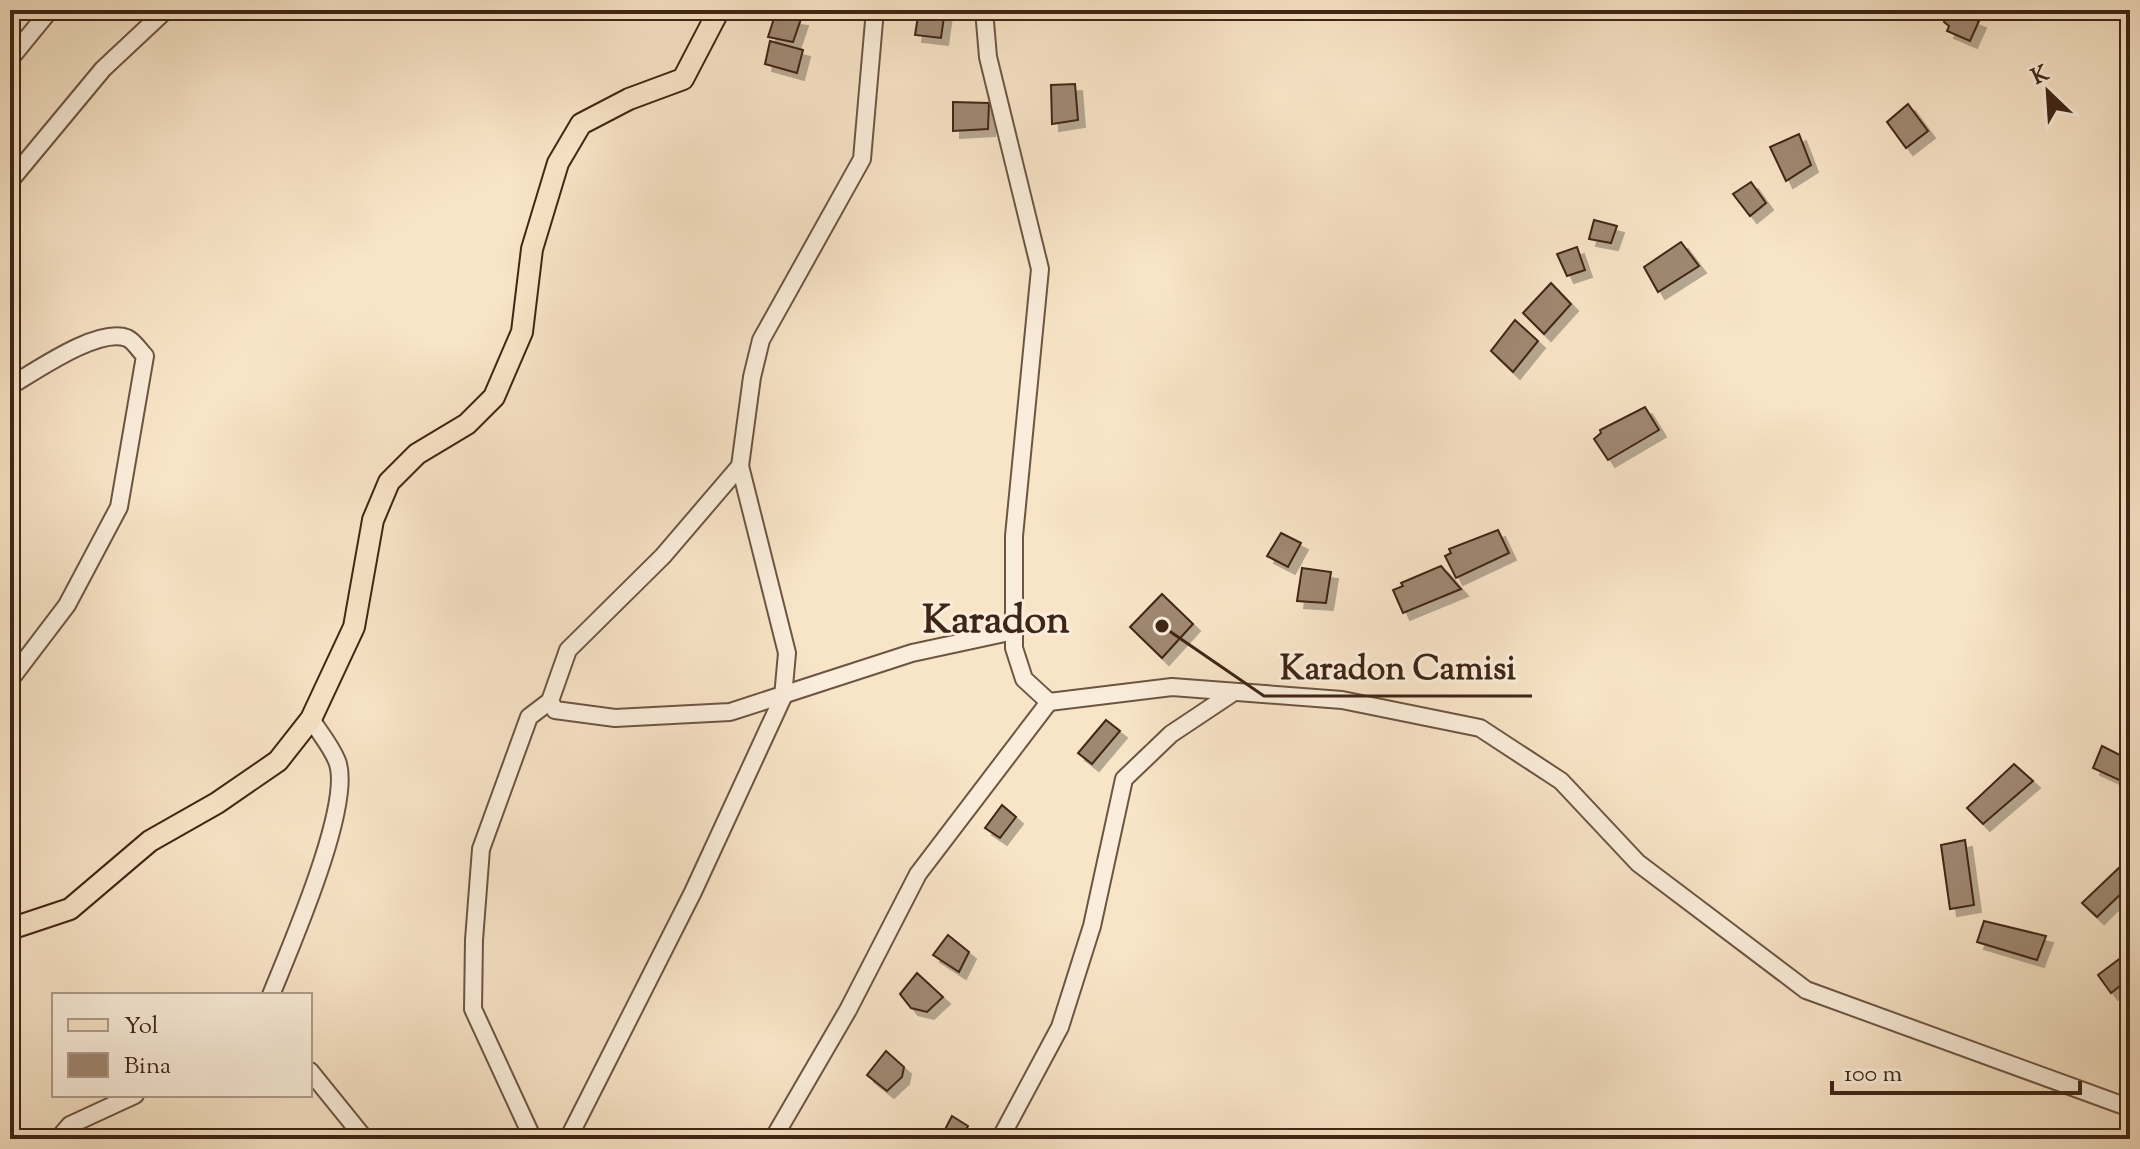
<svg xmlns="http://www.w3.org/2000/svg" width="2140" height="1149" font-family="'Sorts Mill Goudy',serif">
  <style>
    .building { fill: #9f8872; stroke: #3f2515; stroke-width: 2; filter: url(#shadow) }
    .lines { fill: none; stroke-linecap: round; stroke-linejoin: round }
    .minor-casing { stroke: #6d5542; stroke-width: 20 }
    .major-casing { stroke: #3f2515; stroke-width: 24 }
    .minor { stroke: #faeddb; stroke-width: 16 }
    .major { stroke: #f8e4c7; stroke-width: 20 }
    .labels { text-anchor: middle; dominant-baseline: central; stroke-width: 6; stroke-linejoin: round; paint-order: stroke }
    .district-label { font-size: 40px; font-weight: bold; fill: #3f2515; stroke: #faeddb }
    .leader { fill: none; stroke: #3f2515; stroke-width: 3 }
    .callout-dot { fill: #3f2515; stroke: #faeddb; stroke-width: 3 }
    .callout-label { font-size: 34px; text-anchor: middle; font-weight: bold; fill: #3f2515; stroke: #faeddb; stroke-width: 6; stroke-linejoin: round; paint-order: stroke }
  </style>
  <defs>
    <filter id="shadow"><feDropShadow dx="7" dy="7" stdDeviation="0" flood-color="#0004"/></filter>
  </defs>
  <rect width="100%" height="100%" fill="#f8e4c7"/>
  <filter id="stains"><feTurbulence type="fractalNoise" baseFrequency=".0025" numOctaves="4"/><feColorMatrix values="0 0 0 0 .2 0 0 0 0 .09 0 0 0 0 .02 0 0 0 .5 -.17"/></filter>
  <radialGradient id="worn" r=".72"><stop offset=".6" stop-color="#630" stop-opacity="0"/><stop offset="1" stop-color="#630" stop-opacity=".3"/></radialGradient>
  <g class="building">
    <path d="M919 10H945L941 38 915 35Z"/>
    <path d="M1950 10 1979 21 1970 41 1947 31 1949 26 1944 22Z"/>
    <path d="M775 15 801 19 793 42 768 37Z"/>
    <path d="M770 41 803 50 797 73 765 64Z"/>
    <path d="M1075 84 1078 120 1052 124 1051 85Z"/>
    <path d="M953 102 989 103 988 129 953 131Z"/>
    <path d="M1908 104 1928 131 1906 148 1887 122Z"/>
    <path d="M1799 134 1811 165 1786 181 1770 147Z"/>
    <path d="M1751 182 1766 203 1750 216 1733 194Z"/>
    <path d="M1594 220 1617 226 1611 243 1589 239Z"/>
    <path d="M1681 242 1699 266 1658 292 1644 267Z"/>
    <path d="M1577 247 1585 270 1567 276 1557 254Z"/>
    <path d="M1551 283 1571 304 1544 334 1523 313Z"/>
    <path d="M1515 320 1538 341 1513 372 1491 351Z"/>
    <path d="M1645 407 1659 430 1608 460 1594 439 1601 433 1600 430Z"/>
    <path d="M1498 530 1509 553 1456 578 1445 556 1451 553 1449 549Z"/>
    <path d="M1281 533 1301 543 1288 567 1267 556Z"/>
    <path d="M1441 566 1461 589 1403 613 1393 590 1403 586 1401 583Z"/>
    <path d="M1302 568 1331 572 1326 603 1297 601Z"/>
    <path d="M1162 594 1193 624 1162 658 1130 627Z"/>
    <path d="M1106 720 1120 731 1092 764 1078 753Z"/>
    <path d="M2102 746 2130 760V785L2093 768Z"/>
    <path d="M2014 764 2033 781 1983 824 1967 808Z"/>
    <path d="M1002 805 1016 817 1000 838 985 828Z"/>
    <path d="M1965 840 1974 905 1950 909 1941 845Z"/>
    <path d="M2124 863 2130 870V885L2097 917 2082 903Z"/>
    <path d="M1984 921 2046 936 2037 960 1977 942Z"/>
    <path d="M948 935 969 952 959 972 933 955Z"/>
    <path d="M2130 951V978L2111 993 2098 975Z"/>
    <path d="M917 973 943 997 927 1012 911 1008 900 994Z"/>
    <path d="M886 1051 904 1067 902 1077 887 1091 867 1075Z"/>
    <path d="M952 1116 968 1126 962 1136 965 1139H940Z"/>
  </g>
  <g class="lines">
    <defs>
      <g id="minor">
        <path d="M875 10 862 159 761 340 752 377 740 466 663 556 568 650 550 701 555 710 615 718 730 712 912 653 1014 631"/>
        <path d="M984 10 988 57 1040 269 1014 536V648L1024 679 1049 702 1172 687 1342 700 1480 728 1561 781 1638 863 1806 990 2130 1108"/>
        <path d="M10 59 50 10"/>
        <path d="M10 181 103 69 166 10"/>
        <path d="M10 386C36 371 98 327 127 338 134 341 139 350 145 356L119 507 67 605 10 680"/>
        <path d="M271 995C289 950 354 803 337 761 331 746 319 732 311 719"/>
        <path d="M310 1071 365 1139"/>
        <path d="M58 1139 70 1125 135 1095"/>
        <path d="M533 1139 473 1009 474 940 481 849 529 717 550 701"/>
        <path d="M568 1139 693 892 783 697 787 653 740 466"/>
        <path d="M773 1139 848 1010 918 874 1049 702"/>
        <path d="M1000 1139 1060 1027 1092 926 1124 779 1171 734 1234 692"/>
      </g>
      <path id="major" d="M10 929 70 909 150 841 217 803 278 761 311 719 354 627 373 520 389 482 417 454 467 424 494 397 522 332 532 249 558 163 581 124 629 99 683 79 719 10"/>
    </defs>
    <use href="#minor" class="minor-casing"/>
    <use href="#major" class="major-casing"/>
    <use href="#minor" class="minor"/>
    <use href="#major" class="major"/>
  </g>
  <g class="labels">
    <g class="district-label">
      <text x="996" y="622">Karadon</text>
    </g>
  </g>
  <path class="leader" d="M1162 626L1264 696H1532"/>
  <circle class="callout-dot" cx="1162" cy="626" r="8"/>
  <g class="callout-label">
    <text x="1398" y="679">Karadon Camisi</text>
  </g>
  <rect width="2140" height="1149" fill="none" stroke="#f8e4c7" stroke-width="40"/>
  <rect x="12" y="12" width="2116" height="1125" fill="none" stroke="#3f2515" stroke-width="4"/>
  <rect x="20" y="20" width="2100" height="1109" fill="none" stroke="#3f2515" stroke-width="2"/>
  <rect x="52" y="993" width="260" height="104" fill="#faeddb" stroke="#af9d8c" stroke-width="2"/>
  <rect x="68" y="1019" width="40" height="12" fill="#f8e4c7" stroke="#af9d8c" stroke-width="2"/>
  <text x="124" y="1033" font-size="24" fill="#3f2515">Yol</text>
  <rect x="68" y="1053" width="40" height="24" fill="#9f8872" stroke="#af9d8c" stroke-width="2"/>
  <text x="124" y="1073" font-size="24" fill="#3f2515">Bina</text>
  <g transform="translate(2048 92) rotate(335)" stroke="#faeddb" stroke-width="6" paint-order="stroke">
  <path d="M0-6L14 30L0 20L-14 30Z" fill="#3f2515"/>
  <text y="-12" font-size="22" font-weight="bold" text-anchor="middle" fill="#3f2515">K</text>
  </g>
  <path d="M1832 1081v12h248v-12" fill="none" stroke="#3f2515" stroke-width="4"/>
  <text x="1844" y="1081" font-size="24" fill="#3f2515" stroke="#faeddb" stroke-width="6" paint-order="stroke">100 m</text>
  <rect width="100%" height="100%" filter="url(#stains)"/>
  <rect width="100%" height="100%" fill="url(#worn)"/>
</svg>
